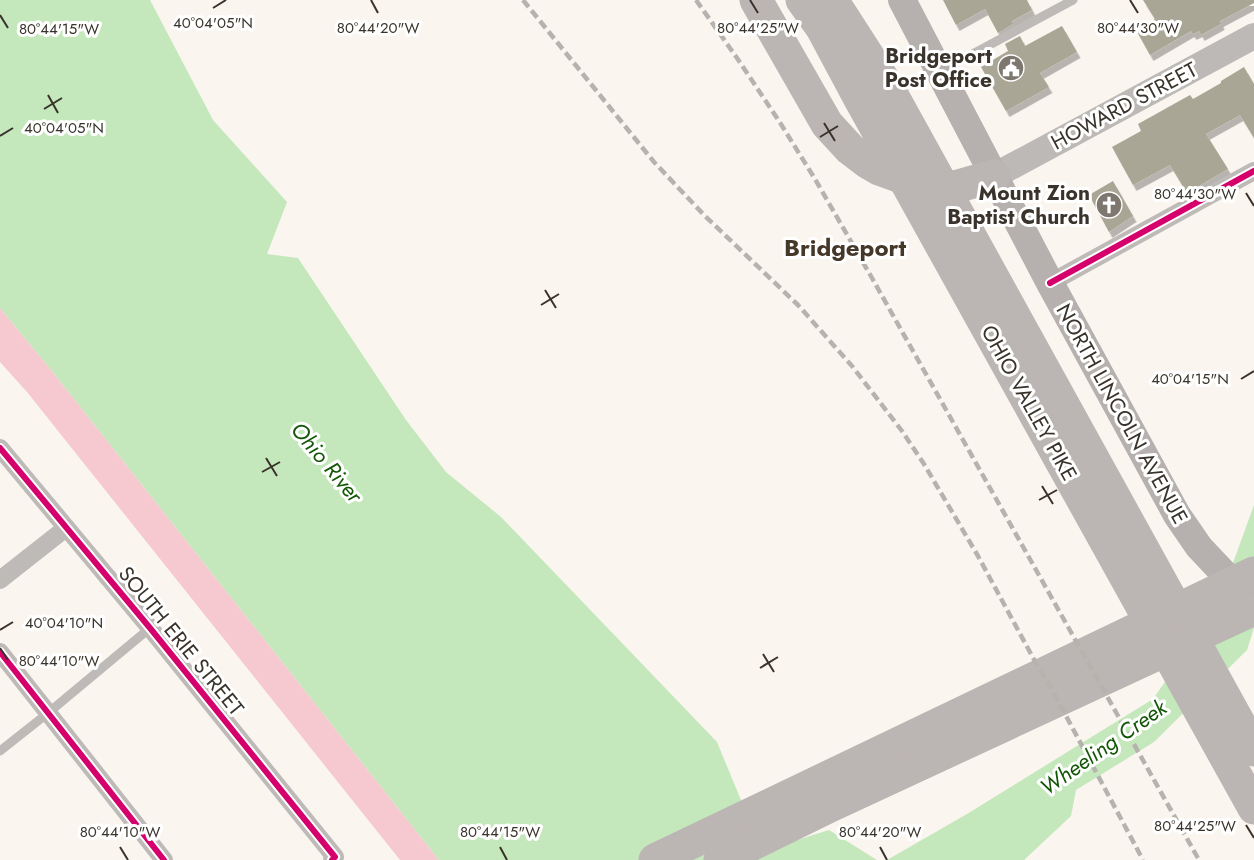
<svg xmlns="http://www.w3.org/2000/svg" width="1254" height="860" font-family="Jost,sans-serif">
  <style>
    .forest { fill: #f6c8d0 }
    .water { fill: #c5e7bc }
    .building { fill: #a9a695; filter: url(#shadow) }
    .lines { fill: none; stroke-linecap: round; stroke-linejoin: round }
    .lane { stroke: #bebab8; stroke-width: 9 }
    .street { stroke: #bebab8; stroke-width: 18 }
    .secondary { stroke: #bdb9b6; stroke-width: 26 }
    .primary { stroke: #b6b1ae; stroke-width: 28 }
    .highway { stroke: #bbb5b3; stroke-width: 33 }
    .rail { stroke: #b6b2ae; stroke-width: 4.5; stroke-dasharray: 9 4.5; stroke-linecap: butt }
    .cycleway-casing { stroke: #fff; stroke-width: 10 }
    .cycleway { stroke: #d6006c; stroke-width: 6 }
    .ticks { fill: none; stroke: #39332b; stroke-width: 2 }
    .labels { text-anchor: middle; dominant-baseline: central; stroke-width: 6; stroke-linejoin: round; paint-order: stroke }
    .poi-label { font-size: 21px; font-weight: bold; fill: #39332b; stroke: #fff; text-anchor: end }
    .street-label { font-size: 21px; fill: #39332b; stroke: #fff }
    .water-label { font-size: 22px; font-style: italic; fill: #135706; stroke: #fff }
    .quarter-label { font-size: 24px; font-weight: bold; fill: #453829; stroke: #fff }
    .ticks-label { font-size: 15px; text-anchor: middle; fill: #39332b; stroke: #fff; stroke-width: 6; stroke-linejoin: round; paint-order: stroke }
  </style>
  <defs>
    <filter id="shadow"><feDropShadow dx="3.5" dy="6" stdDeviation="0" flood-color="#0004"/></filter>
  </defs>
  <rect width="100%" height="100%" fill="#faf5ef"/>
  <path class="forest" d="M0 308 51 370 439 860H400L27 392 0 362Z"/>
  <g class="water">
    <path d="M0 0H150L213 120 287 202 267 254 298 258 406 420 446 472 501 517 717 742 762 851 829 830 877 860H439L51 370 0 308Z"/>
    <path d="M1254 505V628L1247 650 1154 742 1076 790 1071 816 1024 860H887L967 814 1153 699 1217 607Z"/>
  </g>
  <g class="building">
    <path d="M943 0H1027L1032 10 1012 21 1013 24 998 33 985 9 956 25Z"/>
    <path d="M1143 0H1254V3L1220 21 1221 24 1201 35 1199 31 1193 34 1191 31 1150 55 1136 30 1155 19Z"/>
    <path d="M1062 26 1077 52 1040 73 1049 87 1006 111 981 67 1008 51 1005 44 1020 36 1025 46Z"/>
    <path d="M1244 67 1254 84V138L1240 115 1206 134 1228 169 1187 193 1170 165 1133 185 1112 147 1141 131 1138 124 1190 95 1193 99 1221 83V81Z"/>
    <path d="M1113 181 1133 216 1109 232 1089 195Z"/>
  </g>
  <g class="lines">
    <g class="lane">
      <path d="M941 71 1073 0"/>
      <path d="M0 751 48 713 150 628"/>
    </g>
    <g class="street">
      <path d="M1050 283 1254 171"/>
      <path d="M0 448 150 628 335 857 332 860"/>
      <path d="M0 580 66 528"/>
      <path d="M0 652 164 860"/>
    </g>
    <path class="secondary" d="M994 176 1254 36"/>
    <path class="primary" d="M902 0 1050 283 1177 515 1199 547 1248 599"/>
    <g class="highway">
      <path d="M756 0 827 124 850 149 867 162 879 169 915 182 955 187 994 176"/>
      <path d="M802 0 822 28 860 99 1254 808"/>
      <path d="M832 0 886 84 1254 750"/>
      <path d="M655 860 1254 573"/>
      <path d="M720 860 828 807 1254 609"/>
    </g>
    <g class="rail">
      <path d="M523 0 654 162 704 215 798 305 852 366 902 431 924 464 978 556 1038 667 1049 684 1143 860"/>
      <path d="M696 0 737 58 779 121 815 179 872 278 1199 860"/>
    </g>
    <defs>
      <g id="cycleway">
        <path d="M1050 283 1254 171"/>
        <path d="M0 448 150 628 335 857 332 860"/>
        <path d="M0 652 164 860"/>
      </g>
    </defs>
    <use href="#cycleway" class="cycleway-casing"/>
    <use href="#cycleway" class="cycleway"/>
  </g>
  <path class="ticks" d="M371 0 378 13M750 0 758 13M1130 0 1138 13M213 8 226 0M0 15 8 28M48 95 58 113M44 109 62 98M824 123 835 141M0 136 13 128M820 137 838 126M1246 193 1254 206M545 290 556 308M541 305 559 294M1241 379 1254 371M266 458 277 476M262 472 280 462M1042 486 1053 504M1039 500 1057 490M0 630 13 622M0 648 8 660M763 654 774 672M760 668 778 657M1246 825 1254 838M120 847 128 860M500 847 507 860M880 847 887 860"/>
  <defs>
    <symbol id="civic-disc" viewBox="-11 -11 22 22"><circle r="9.5" fill="#7d7770" stroke="#fff"/><path d="M-.6-6.5H3V-4.5H.6V-3L4-1V1h2V6H-6V1h2V-1L-.6-3ZM-1.2 2.5V6h2.4V2.5Z" fill="#fff"/></symbol>
    <symbol id="church-disc" viewBox="-11 -11 22 22"><circle r="9.5" fill="#7d7770" stroke="#fff"/><path d="M-1.2-6h2.4v3.5h3.3v2.4h-3.3V6h-2.4V-.1h-3.3v-2.4h3.3Z" fill="#fff"/></symbol>
  </defs>
  <g fill-rule="evenodd">
    <use href="#civic-disc" x="996" y="53" width="30" height="30"/>
    <use href="#church-disc" x="1094" y="190" width="30" height="30"/>
  </g>
  <g class="labels">
    <g class="poi-label">
      <text x="992" y="56">Bridgeport<tspan x="992" dy="24">Post Office</tspan></text>
      <text x="1090" y="193">Mount Zion<tspan x="1090" dy="24">Baptist Church</tspan></text>
    </g>
    <g class="street-label">
      <text transform="translate(1124 106) rotate(-28)">HOWARD STREET</text>
      <text transform="translate(1029 403) rotate(61)">OHIO VALLEY PIKE</text>
      <text transform="translate(1122 414) rotate(61)">NORTH LINCOLN AVENUE</text>
      <text transform="translate(181 641) rotate(51)">SOUTH ERIE STREET</text>
    </g>
    <g class="water-label">
      <text transform="translate(327 462) rotate(50)">Ohio River</text>
      <text transform="translate(1103 747) rotate(-35)">Wheeling Creek</text>
    </g>
    <g class="quarter-label">
      <text x="845" y="247">Bridgeport</text>
    </g>
  </g>
  <g class="ticks-label">
    <text x="213" y="28">40°04'05"N</text>
    <text x="378" y="33">80°44'20"W</text>
    <text x="758" y="33">80°44'25"W</text>
    <text x="1138" y="33">80°44'30"W</text>
    <text x="59" y="34">80°44'15"W</text>
    <text x="64" y="133">40°04'05"N</text>
    <text x="1195" y="199">80°44'30"W</text>
    <text x="1190" y="384">40°04'15"N</text>
    <text x="64" y="628">40°04'10"N</text>
    <text x="59" y="666">80°44'10"W</text>
    <text x="1195" y="831">80°44'25"W</text>
    <text x="120" y="837">80°44'10"W</text>
    <text x="500" y="837">80°44'15"W</text>
    <text x="880" y="837">80°44'20"W</text>
  </g>
</svg>
